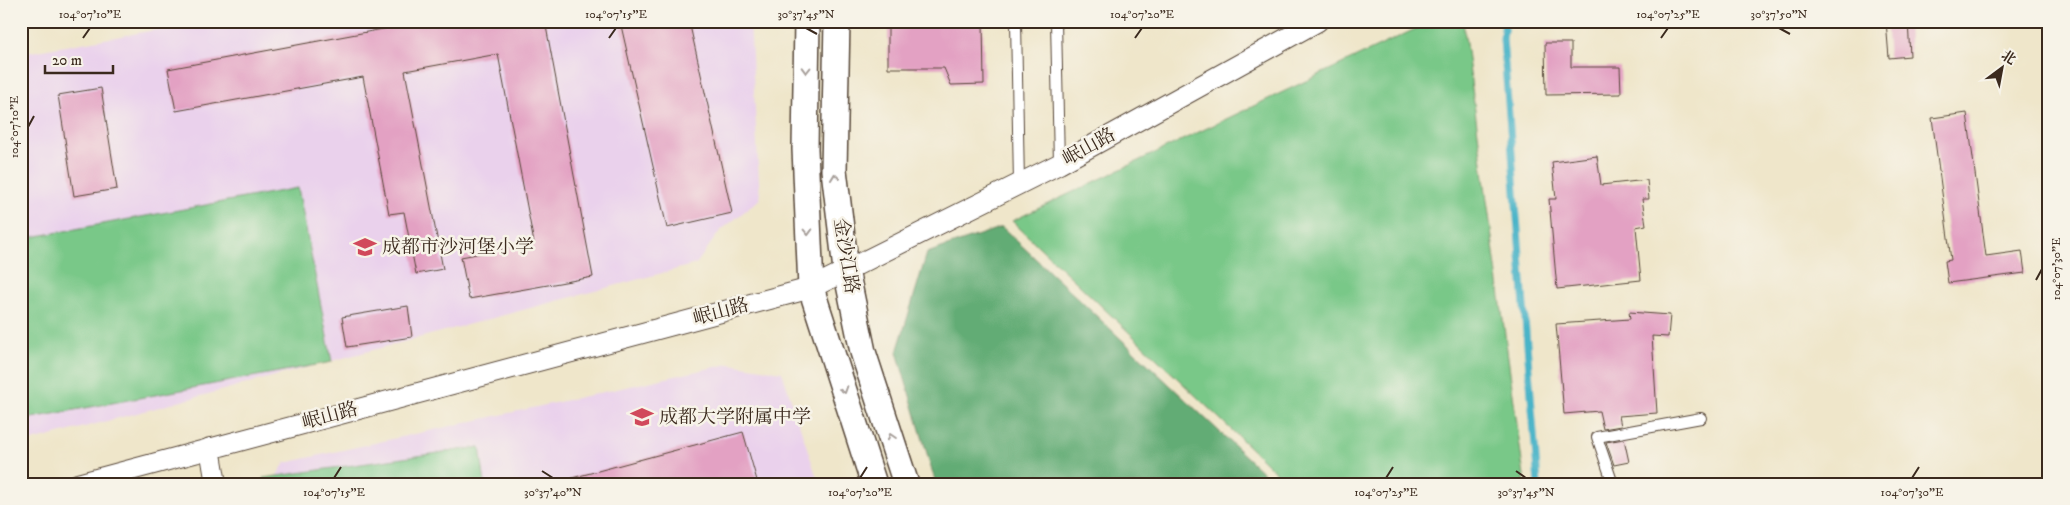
<svg xmlns="http://www.w3.org/2000/svg" width="2070" height="505" font-family="'IM FELL DW Pica','Noto Serif SC',serif">
  <style>
    .built { fill: #ead1ec }
    .green { fill: #79c888; stroke: #5a7953 }
    .forest { fill: #62ac74; stroke: #4e6b49 }
    .lines { fill: none; stroke-linecap: round; stroke-linejoin: round }
    .stream { stroke: #4ab4c8; stroke-width: 7 }
    .building { fill: #e3a1c3 }
    .service-casing { stroke: #564638; stroke-width: 12 }
    .minor-casing { stroke: #564638; stroke-width: 22 }
    .tertiary-casing { stroke: #564638; stroke-width: 28 }
    .service { stroke: #fff; stroke-width: 10 }
    .minor { stroke: #fff; stroke-width: 20 }
    .tertiary { stroke: #fff; stroke-width: 25 }
    .oneway { stroke: #a79f9a }
    .ticks { fill: none; stroke: #3b2a1e; stroke-width: 2 }
    .labels { text-anchor: middle; dominant-baseline: central; stroke-width: 5; stroke-linejoin: round; paint-order: stroke }
    .street-label { font-size: 19px; fill: #3b2a1e; stroke: #f7f3e8 }
    .poi-label { font-size: 19px; fill: #3b2a1e; stroke: #f7f3e8; text-anchor: start }
    .neatline { fill: none; stroke: #3b2a1e; stroke-width: 2 }
    .ticks-label { font-size: 12px; text-anchor: middle; fill: #3b2a1e }
  </style>
  <rect width="100%" height="100%" fill="#f7f3e8"/>
  <filter id="ink" filterUnits="userSpaceOnUse"><feTurbulence type="fractalNoise" baseFrequency=".02" numOctaves="2"/><feDisplacementMap in="SourceGraphic" scale="10" xChannelSelector="R" yChannelSelector="G"/><feConvolveMatrix kernelMatrix="1 2 1 2 8 2 1 2 1" color-interpolation-filters="sRGB"/></filter>
  <filter id="wash" filterUnits="userSpaceOnUse"><feTurbulence type="fractalNoise" baseFrequency=".0096" numOctaves="4" result="noise"/><feDisplacementMap in="SourceGraphic" scale="20" xChannelSelector="R" yChannelSelector="G"/><feGaussianBlur stdDeviation="1.12" result="paint"/><feColorMatrix in="noise" values="0 0 0 0 0 0 0 0 0 0 0 0 0 0 0 0 0 1.4 0 .05"/><feComposite in="paint" operator="in"/></filter>
  <g filter="url(#wash)">
    <rect width="100%" height="100%" fill="#efe6ca"/>
    <g class="built">
      <path d="M205 21H750L760 199 720 231 696 264 21 444V54Z"/>
      <path d="M729 364 782 372 819 484H271L285 463Z"/>
    </g>
    <g class="green">
      <path d="M1432 21H1463L1525 484H1281L1280 476 1012 221Z"/>
      <path d="M298 188 332 362 21 420V239Z"/>
      <path d="M480 447 485 484H264L263 478Z"/>
    </g>
    <path class="forest" d="M1002 227 1272 481V484H936L897 352 927 253Z"/>
    <g class="lines">
      <path class="stream" d="M1505 21 1503 39 1538 484"/>
    </g>
    <g id="blocks">
      <g class="building">
        <path d="M426 21H545L593 277 469 299 461 257 534 243 498 54 405 71 443 269 416 274 404 212 389 214 363 77 176 111 168 69Z"/>
        <path d="M620 21H689L732 213 667 228Z"/>
        <path d="M896 21H983L984 84 951 85 944 68H888V23Z"/>
        <path d="M1886 21H1908L1910 56 1889 58Z"/>
        <path d="M1545 43H1571V67H1620L1621 94 1546 95Z"/>
        <path d="M101 88 117 189 74 196 58 95Z"/>
        <path d="M1967 113 1986 256 2022 251 2025 273 1948 283 1945 261 1951 260 1932 118Z"/>
        <path d="M1597 156 1601 185 1647 180 1649 199H1642L1646 225 1636 227 1641 280 1557 289 1549 199H1556L1552 162Z"/>
        <path d="M408 306 412 337 347 347 342 317Z"/>
        <path d="M1629 312 1670 315 1668 337 1652 336 1657 413 1619 416 1621 426 1603 429 1599 411 1564 414 1556 324 1630 319Z"/>
        <path d="M743 432 758 484H573L572 478Z"/>
        <path d="M1624 439 1629 462 1614 465 1606 442Z"/>
      </g>
    </g>
  </g>
  <g filter="url(#ink)">
    <use href="#blocks" fill-opacity="0" stroke="#564638" stroke-width="1"/>
    <g class="lines">
      <defs>
        <g id="service">
          <path d="M1016 21 1019 184"/>
          <path d="M1056 21 1059 164"/>
          <path d="M1613 484 1597 437 1701 418"/>
        </g>
        <g id="minor">
          <path d="M210 448 216 484"/>
          <path d="M78 484 811 288 1059 164 1318 21"/>
        </g>
        <g id="tertiary">
          <path d="M807 21 805 149 811 288 874 484"/>
          <path d="M837 21 834 170 846 270 863 352 906 484"/>
        </g>
      </defs>
      <use href="#service" class="service-casing"/>
      <use href="#minor" class="minor-casing"/>
      <use href="#tertiary" class="tertiary-casing"/>
      <use href="#service" class="service"/>
      <use href="#minor" class="minor"/>
      <use href="#tertiary" class="tertiary"/>
    </g>
    <defs><path id="oneway-chevron" d="M-2-3.5L2.5 0L-2 3.5" fill="none" stroke-width="1.6" stroke-linecap="round" stroke-linejoin="round" transform="scale(1.25)"/></defs>
    <g class="oneway">
      <use href="#oneway-chevron" transform="translate(806 70) rotate(91)"/>
      <use href="#oneway-chevron" transform="translate(835 177) rotate(-96)"/>
      <use href="#oneway-chevron" transform="translate(808 232) rotate(88)"/>
      <use href="#oneway-chevron" transform="translate(844 390) rotate(72)"/>
      <use href="#oneway-chevron" transform="translate(891 437) rotate(-108)"/>
    </g>
  </g>
  <path class="ticks" d="M806 28 817 34M1779 28 1790 34M83 38 90 28M609 38 616 28M1135 38 1142 28M1661 38 1668 28M28 127 34 116M2036 280 2042 269M542 471 553 478M1516 471 1526 478M334 478 341 467M860 478 867 467M1386 478 1393 467M1912 478 1919 467"/>
  <defs>
    <symbol id="school-bare" viewBox="-9 -9 18 18"><path d="M0-5L7-2L0 1L-7-2ZM-4 1L0 2.5L4 1V4Q0 6-4 4Z" fill="#d1495b" stroke="#f7f3e8" stroke-width="2.5" paint-order="stroke"/></symbol>
  </defs>
  <g fill-rule="evenodd">
    <use href="#school-bare" x="349" y="231" width="32" height="32"/>
    <use href="#school-bare" x="626" y="401" width="32" height="32"/>
  </g>
  <g class="labels">
    <g class="street-label">
      <text transform="translate(1089 147) rotate(-29)">岷山路</text>
      <text transform="translate(846 256) rotate(81)">金沙江路</text>
      <text transform="translate(721 312) rotate(-15)">岷山路</text>
      <text transform="translate(330 416) rotate(-15)">岷山路</text>
    </g>
    <g class="poi-label">
      <text x="382" y="247">成都市沙河堡小学</text>
      <text x="659" y="417">成都大学附属中学</text>
    </g>
  </g>
  <rect width="2070" height="505" fill="none" stroke="#f7f3e8" stroke-width="55"/>
  <g transform="translate(2002 68) rotate(32)" stroke="#f7f3e8" stroke-width="4" paint-order="stroke">
  <path d="M0-4L9 19L0 12L-9 19Z" fill="#3b2a1e"/>
  <text y="-8" font-size="14" font-weight="bold" text-anchor="middle" fill="#3b2a1e">北</text>
  </g>
  <path d="M45 65v8h68v-8" fill="none" stroke="#3b2a1e" stroke-width="2.5"/>
  <text x="52" y="65" font-size="15" fill="#3b2a1e" stroke="#f7f3e8" stroke-width="4" paint-order="stroke">20 m</text>
  <rect x="28" y="28" width="2014" height="450" class="neatline"/>
  <g class="ticks-label">
    <text x="90" y="18">104°07'10"E</text>
    <text x="616" y="18">104°07'15"E</text>
    <text x="806" y="18">30°37'45"N</text>
    <text x="1142" y="18">104°07'20"E</text>
    <text x="1668" y="18">104°07'25"E</text>
    <text x="1779" y="18">30°37'50"N</text>
    <text transform="translate(14 127) rotate(-90)" y="4">104°07'10"E</text>
    <text transform="translate(2056 269) rotate(-90)" y="4">104°07'30"E</text>
    <text x="334" y="496">104°07'15"E</text>
    <text x="553" y="496">30°37'40"N</text>
    <text x="860" y="496">104°07'20"E</text>
    <text x="1386" y="496">104°07'25"E</text>
    <text x="1526" y="496">30°37'45"N</text>
    <text x="1912" y="496">104°07'30"E</text>
  </g>
</svg>
